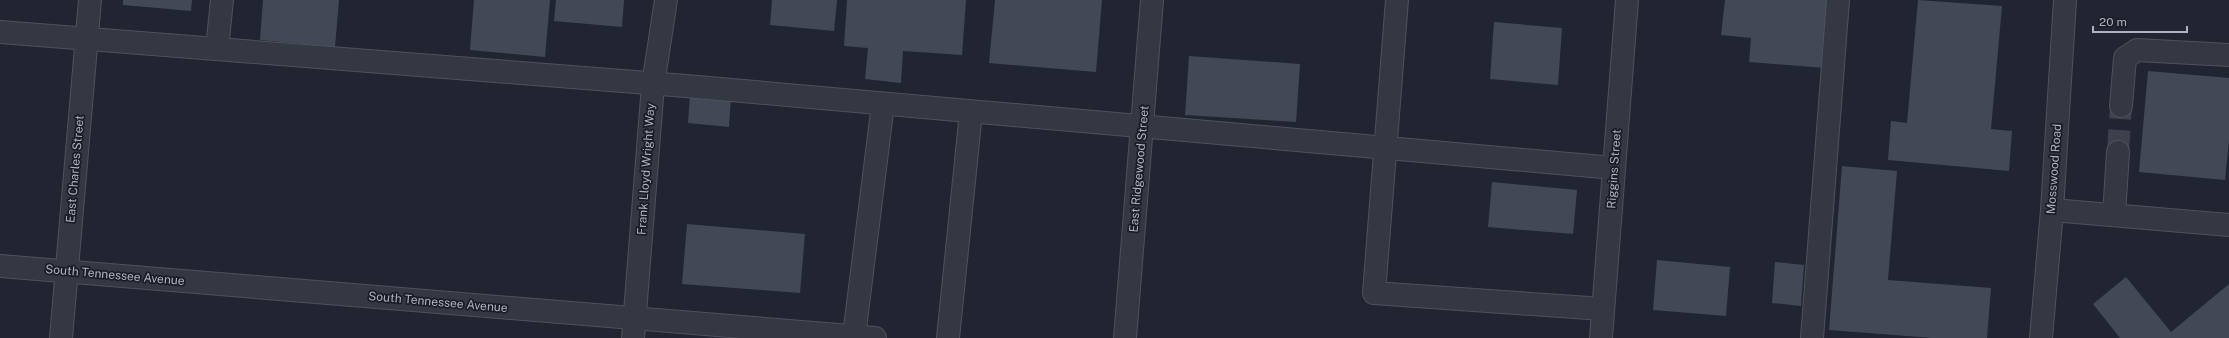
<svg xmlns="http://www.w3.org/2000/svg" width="2229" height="338" font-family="'Public Sans',sans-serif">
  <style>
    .building { fill: #434857 }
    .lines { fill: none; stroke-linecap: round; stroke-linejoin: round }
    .minor-tunnel { stroke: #3d414e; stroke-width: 22; stroke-dasharray: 22 11; stroke-linecap: butt }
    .minor-casing { stroke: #4f525e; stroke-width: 24 }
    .minor { stroke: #343843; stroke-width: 22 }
    .labels { text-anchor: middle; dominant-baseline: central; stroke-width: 3.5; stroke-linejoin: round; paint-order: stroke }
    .street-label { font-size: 12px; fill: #aeb2c0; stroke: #1a1d28 }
  </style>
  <rect width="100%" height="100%" fill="#212532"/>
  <g class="building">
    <path d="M123 0H192L191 11 123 5Z"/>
    <path d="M263 0H339L335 47 260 40Z"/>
    <path d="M474 0H550L545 57 470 50Z"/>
    <path d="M556 0H624L622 27 554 21Z"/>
    <path d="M772 0H837L834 31 770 25Z"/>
    <path d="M847 0H966L962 55 903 51 901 83 865 79 868 48 844 46Z"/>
    <path d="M995 0H1102L1096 72 989 63Z"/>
    <path d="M1725 0H1831L1825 68 1749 62 1751 38 1721 35Z"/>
    <path d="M1918 0 2002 6 1991 129 2012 131 2009 171 1888 160 1891 121 1907 123Z"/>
    <path d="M1494 22 1562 28 1558 85 1490 79Z"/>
    <path d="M1189 56 1300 64 1296 122 1185 115Z"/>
    <path d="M2148 71 2229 78V141L2225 180 2139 172Z"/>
    <path d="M690 94 731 97 729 127 688 123Z"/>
    <path d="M1842 166 1897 171 1888 280 1991 288 1987 338H1933L1829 330Z"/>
    <path d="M1492 182 1577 190 1573 234 1488 227Z"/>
    <path d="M687 224 805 234 800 293 682 284Z"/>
    <path d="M1657 260 1730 267 1726 316 1653 310Z"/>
    <path d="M1775 262 1804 265 1801 306 1772 303Z"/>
    <path d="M2126 277 2171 332 2229 284V338H2120L2093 304Z"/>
  </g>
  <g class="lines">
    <path class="minor-tunnel" d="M2118 152 2121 106"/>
    <defs>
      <g id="minor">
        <path d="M1397 0 1374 293 1603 309"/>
        <path d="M0 32 686 86 1614 168"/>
        <path d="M217 49 222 0"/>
        <path d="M2121 106 2125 58 2137 50 2229 55"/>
        <path d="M2052 210 2229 225"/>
        <path d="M2114 215 2118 152"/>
        <path d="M0 266 875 338"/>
        <path d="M854 336 883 104"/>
        <path d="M61 338 90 0"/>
        <path d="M633 338 653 85 666 0"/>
        <path d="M948 338 971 112"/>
        <path d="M1125 338 1152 0"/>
        <path d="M1601 338 1627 0"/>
        <path d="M1812 338 1838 0"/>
        <path d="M2041 338 2052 210 2065 0"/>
      </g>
    </defs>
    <use href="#minor" class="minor-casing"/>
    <use href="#minor" class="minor"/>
  </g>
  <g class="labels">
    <g class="street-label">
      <text transform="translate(75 169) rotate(-85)">East Charles Street</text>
      <text transform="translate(646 169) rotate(-86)">Frank Lloyd Wright Way</text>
      <text transform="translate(1139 169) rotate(-85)">East Ridgewood Street</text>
      <text transform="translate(1614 169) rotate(-86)">Riggins Street</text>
      <text transform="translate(2054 169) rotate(-86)">Mosswood Road</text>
      <text transform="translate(115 275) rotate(5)">South Tennessee Avenue</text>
      <text transform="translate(438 302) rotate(5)">South Tennessee Avenue</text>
    </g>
  </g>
  <path d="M2093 26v6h94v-6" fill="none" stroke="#aeb2c0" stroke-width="2"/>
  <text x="2099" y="26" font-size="12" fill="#aeb2c0" stroke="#1a1d28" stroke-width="3" paint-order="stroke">20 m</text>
</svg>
